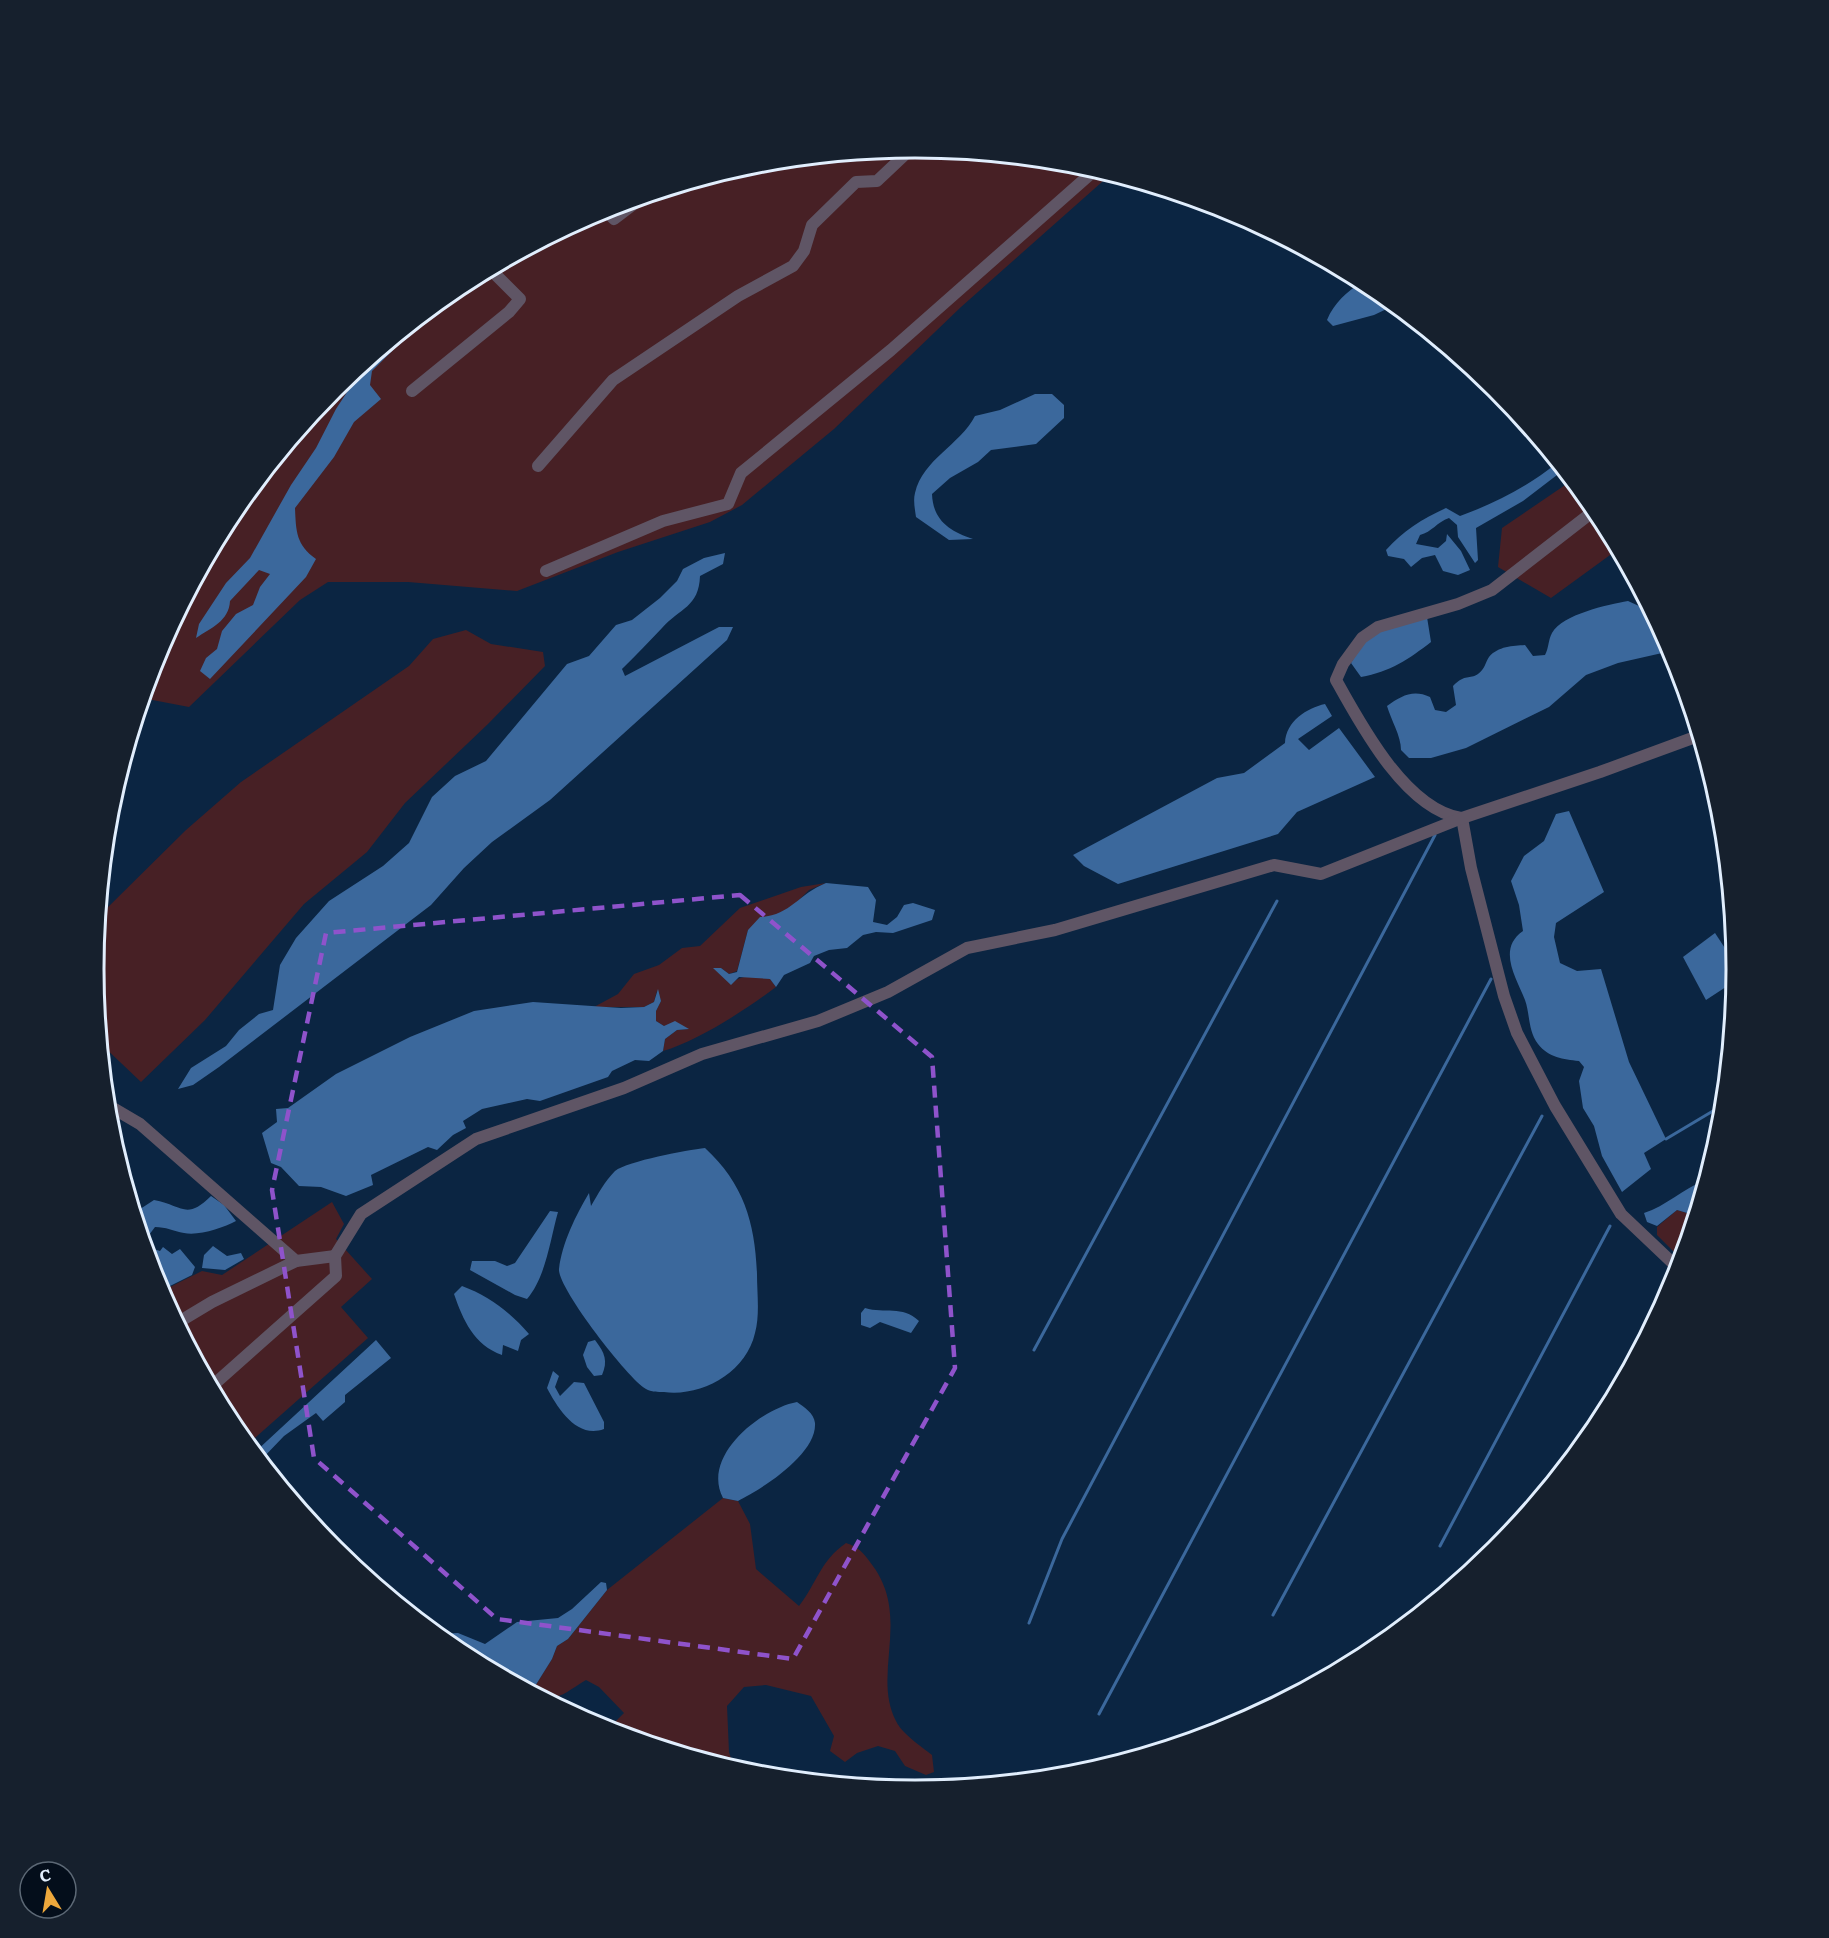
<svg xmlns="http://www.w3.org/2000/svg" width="1829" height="1938" font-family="Literata,serif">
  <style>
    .green { fill: #472025 }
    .water { fill: #3b689c }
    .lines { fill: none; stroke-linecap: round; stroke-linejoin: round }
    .stream { stroke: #3b689c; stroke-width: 3 }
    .minor { stroke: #5f5565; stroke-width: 12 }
    .marked { fill: none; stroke: #8f53cb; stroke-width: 4.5; stroke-dasharray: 12 8; stroke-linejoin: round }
    .rim { fill: none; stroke: #e1eefd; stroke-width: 3 }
  </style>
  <rect width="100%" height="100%" fill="#0b2542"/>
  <g class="green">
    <path d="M915 148 1075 163 1111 174 961 307 834 429 742 505 710 522 618 552 517 591 408 582H328L300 600 189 707 142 698 156 654 232 512 334 388 458 286 600 210 755 163Z"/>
    <path d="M1571 481 1598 513 1617 550 1551 598 1498 567 1502 528Z"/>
    <path d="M466 630 491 644 543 652 545 666 488 724 405 803 367 852 304 904 205 1020 141 1082 100 1043 93 969 98 917 186 830 241 782 409 666 433 639Z"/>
    <path d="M826 883 809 890 793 906 748 930 737 971 729 974 721 968H714L731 984C743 973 755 976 770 979L776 987C747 1009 698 1041 663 1051L665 1039 677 1030 688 1029 664 1026 656 1021V1011L661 1001 657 991 654 1002 644 1007H594L618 994 634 974 659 965 682 948 700 946 740 908 801 887Z"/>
    <path d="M332 1202 344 1224 336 1239 372 1279 341 1307 368 1338 247 1445 231 1425 160 1292 202 1271 222 1275Z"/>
    <path d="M1677 1210 1694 1215 1681 1259 1657 1235V1227Z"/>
    <path d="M723 1498 738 1501 750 1524 756 1569 799 1606C817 1583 820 1561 846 1543 858 1547 863 1552 870 1562 913 1616 871 1673 896 1721 902 1734 921 1746 932 1755L934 1772 926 1775 905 1766 895 1751 878 1746 857 1753 845 1762 830 1751 834 1736 811 1696 766 1685 744 1687 727 1706 729 1752 734 1768 607 1730 624 1713 599 1687 586 1680C564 1693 556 1705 532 1691L552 1659 557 1646 568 1639 607 1590Z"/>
  </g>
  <g class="water">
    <path d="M1363 282 1362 294 1371 296 1379 293 1395 305 1374 315 1333 326 1327 320C1334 303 1347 291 1363 282Z"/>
    <path d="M399 335 398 345 372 371 370 385 381 399 354 422 334 457 295 508C296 531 296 545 316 559L306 577 210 679 200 671 206 658 217 649 222 631 236 614 253 605 260 587 270 574 259 570 230 601C229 621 211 628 196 638L199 624 226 583 250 558 291 485 316 448 336 409 368 360Z"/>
    <path d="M1035 394H1052L1064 405V418L1036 444 991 450 978 462 950 478 932 494C933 520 949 531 973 539L949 540 916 517C915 510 913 500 915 493 923 459 960 445 975 416L1000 410Z"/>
    <path d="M1557 463 1563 470 1557 475 1523 501 1476 528 1478 560 1475 563 1458 537 1457 525 1449 518C1437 522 1432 532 1420 535L1416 544 1438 548 1446 541 1447 534 1461 551 1470 570 1458 575 1443 571 1435 555 1422 558 1411 567 1404 559 1388 556 1386 550C1403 531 1422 519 1446 508L1460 516C1496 503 1527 487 1557 463Z"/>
    <path d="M725 553 723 564 700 576C699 607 680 608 662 628 649 642 636 655 622 669L625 676 719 627H733L727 640 550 800 492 842 464 868 431 905 219 1067 193 1085 178 1089 191 1068 226 1046 239 1030 259 1014 273 1010 280 965 296 938 329 901 383 866 409 843 432 797 455 776 486 761 567 664 589 656 616 625 632 620 660 598 677 581 683 569 704 558Z"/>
    <path d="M1628 601 1639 606 1647 604 1671 651 1618 663 1586 675 1549 707 1466 748 1431 758H1409L1401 750C1401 736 1391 720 1387 706 1401 696 1413 689 1430 697L1435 710 1446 712 1456 705 1453 686C1466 673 1469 680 1478 674 1485 669 1485 663 1489 657 1498 646 1513 646 1525 645L1533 656 1545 655C1549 648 1548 640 1552 633 1563 614 1607 605 1628 601Z"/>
    <path d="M1427 617 1431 642C1409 659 1390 672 1361 677L1351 663C1371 626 1389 627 1427 617Z"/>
    <path d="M1325 704 1332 716 1298 739 1309 750 1339 728 1375 777 1297 812 1278 834 1118 884 1084 866 1073 855 1217 778 1244 773 1285 743C1286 721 1307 708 1325 704Z"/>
    <path d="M1569 811 1604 892 1556 923 1554 937 1560 963 1577 971 1601 969 1629 1062 1666 1139 1644 1153 1651 1169 1622 1192 1602 1156 1594 1126 1583 1108 1579 1081 1584 1067 1579 1061C1563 1059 1549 1058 1538 1044 1528 1031 1530 1014 1525 1000 1516 977 1497 949 1523 931L1519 905 1511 881 1524 856 1544 841 1556 814Z"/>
    <path d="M826 883 868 887 876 900 873 922 887 925 897 917 904 905 913 903 935 910 932 920 893 933 876 932 863 935 847 948 829 950 814 956 810 963 784 975 776 987 770 979 739 977 731 985 713 968H721L729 974 737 972 748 930 760 917C790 916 798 894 826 883Z"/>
    <path d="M1715 933 1736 965 1735 981 1706 1000 1683 957Z"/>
    <path d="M658 989 661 1001 656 1011V1021L664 1026 675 1021 689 1029 677 1030 665 1039 663 1051 649 1061 635 1060 612 1071 608 1077 540 1101 527 1099 482 1109 463 1121 466 1128 453 1135 437 1150 428 1147 371 1175 373 1185 346 1196 321 1187 299 1186 281 1167 271 1163 262 1133 277 1122 276 1109 288 1108 336 1074 410 1037 474 1011 533 1002 621 1008 644 1007 654 1002Z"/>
    <path d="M705 1148C744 1184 755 1223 757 1274 757 1293 760 1315 755 1333 746 1373 701 1397 664 1392 658 1392 651 1392 646 1389 628 1379 557 1287 559 1269 562 1243 576 1215 589 1193L591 1206C598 1194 605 1181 615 1171 628 1161 687 1150 705 1148Z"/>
    <path d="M1705 1180 1694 1215 1677 1210 1657 1226 1647 1222 1644 1213C1666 1206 1683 1189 1705 1180Z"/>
    <path d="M211 1196 224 1205 236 1221C223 1228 199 1236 184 1233 173 1231 166 1227 155 1227L143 1243 134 1213 154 1200C182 1205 186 1221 211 1196Z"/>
    <path d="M550 1211 558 1212C550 1240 546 1277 527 1299L515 1295 470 1270 472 1261H495L507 1266 515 1263Z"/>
    <path d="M144 1246 160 1251 163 1247 172 1254 180 1249 195 1267 192 1275 162 1290 158 1289Z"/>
    <path d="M213 1246 227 1256 241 1253 244 1259 225 1270 202 1268 204 1255Z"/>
    <path d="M462 1286C489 1296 511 1313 529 1334L521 1340 518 1351 503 1345 502 1355C474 1345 463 1320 454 1294Z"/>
    <path d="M865 1308C885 1314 902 1305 919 1321L911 1333 880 1322 870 1328 861 1325V1313Z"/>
    <path d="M376 1340 391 1358 345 1395V1402L323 1421 316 1413 284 1436 260 1461 254 1453Z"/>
    <path d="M595 1340C605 1353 608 1361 602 1375L594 1376 587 1367 583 1355 588 1342Z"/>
    <path d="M553 1371 559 1376 555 1387 560 1396 574 1382 584 1383 604 1422V1429C577 1439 558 1409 547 1388Z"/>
    <path d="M797 1402C804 1407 814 1413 815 1423 817 1454 762 1489 738 1501L723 1498C701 1456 760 1409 797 1402Z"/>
    <path d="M601 1582 606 1583 607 1590 568 1639 557 1646 552 1659 532 1691 458 1652 436 1634 458 1633 485 1644 517 1622 558 1618 572 1609Z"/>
  </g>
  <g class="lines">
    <g class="stream">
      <path d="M1666 1139 1723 1105"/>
      <path d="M1034 1350 1277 901"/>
      <path d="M1440 1546 1610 1226"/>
      <path d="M1273 1615 1542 1116"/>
      <path d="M1029 1623 1062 1539 1435 835"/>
      <path d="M1099 1714 1491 979"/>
    </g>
    <g class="minor">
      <path d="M604 209 614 219 643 197"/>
      <path d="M412 391 509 312 520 299 490 269"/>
      <path d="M538 466 613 380 738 296 793 266 804 251 812 225 856 182 877 181 912 148"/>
      <path d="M546 571 663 521 728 504 741 473 891 350 1095 170"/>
      <path d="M1461 818C1406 809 1362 727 1336 680L1343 664 1362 638 1378 627 1458 604 1492 590 1595 510"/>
      <path d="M1462 818 1471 868 1504 996 1517 1033 1555 1106 1621 1214 1678 1268"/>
      <path d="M106 1104 140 1124 296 1261 335 1256"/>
      <path d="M177 1323 212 1302 296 1261"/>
      <path d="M211 1387 336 1276 335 1256 361 1214 476 1139 624 1088 702 1054 818 1021 888 992 967 948 1055 930 1274 865 1321 874 1462 818 1600 772 1698 736"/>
    </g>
  </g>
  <path class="marked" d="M740 895 932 1057 955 1368 793 1659 497 1619 314 1458 272 1190 326 933Z"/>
  <path d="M0 0H1829V1938H0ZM104 969a811 811 0 1 1 1622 0a811 811 0 1 1-1622 0Z" fill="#16202d" fill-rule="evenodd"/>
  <path class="rim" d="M104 969a811 811 0 1 1 1622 0a811 811 0 1 1-1622 0Z"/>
  <g transform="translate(48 1890) rotate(349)"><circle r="28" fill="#040e1b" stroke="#5c6875" stroke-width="1.5"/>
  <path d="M0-4.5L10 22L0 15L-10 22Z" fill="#eea83c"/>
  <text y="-9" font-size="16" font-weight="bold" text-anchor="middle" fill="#e1eefd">С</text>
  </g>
</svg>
